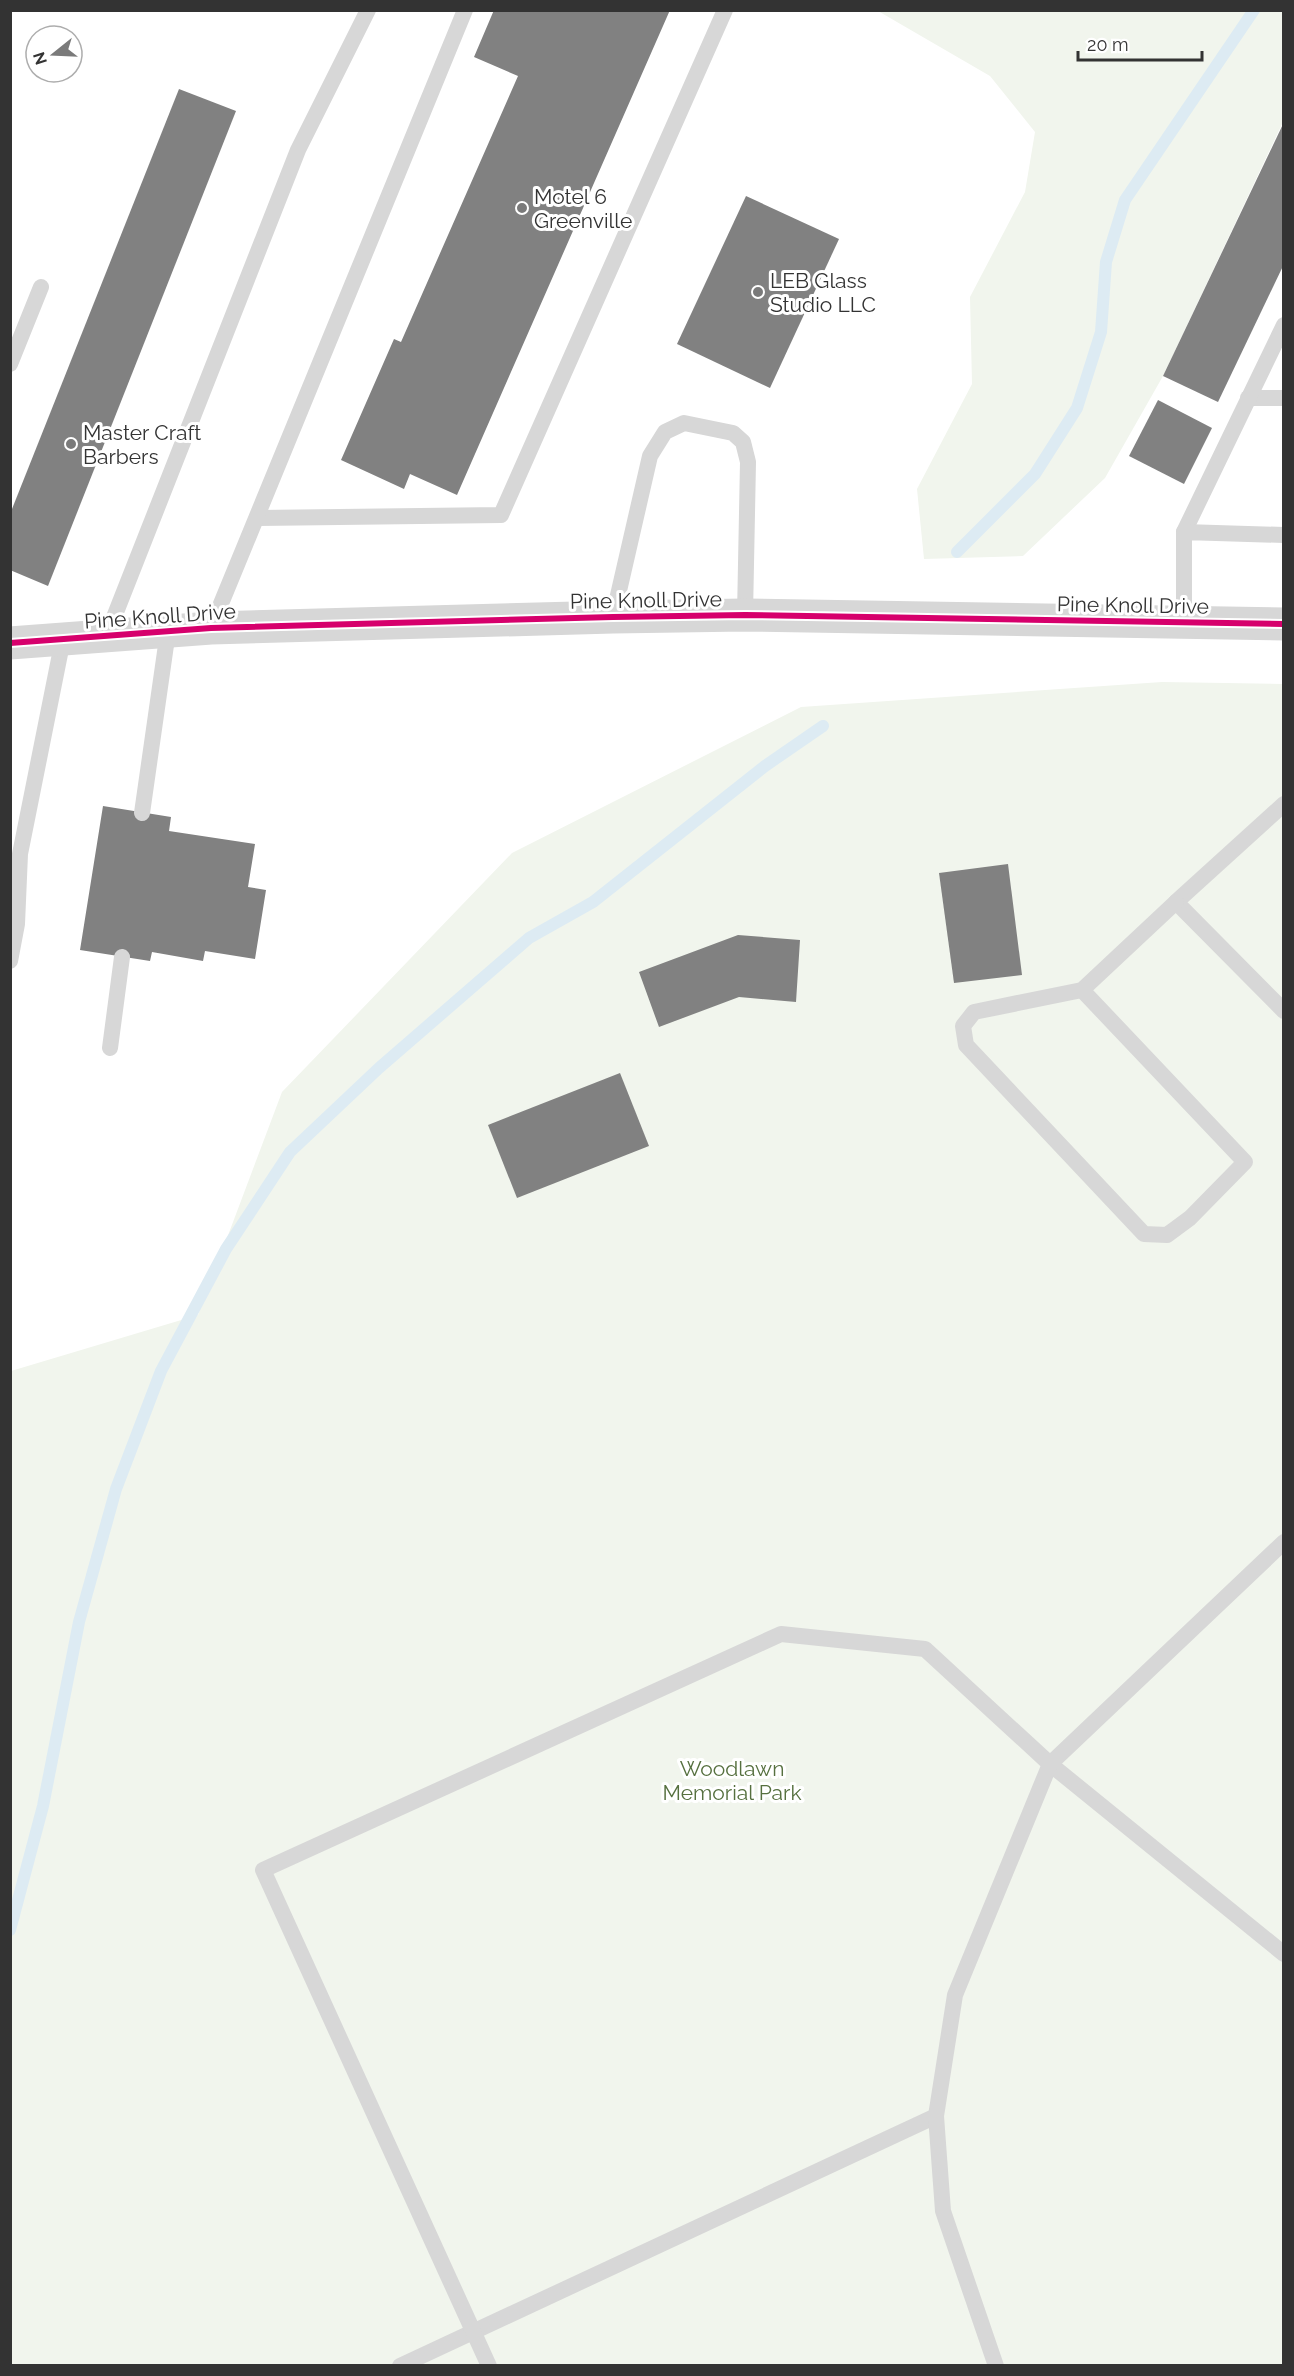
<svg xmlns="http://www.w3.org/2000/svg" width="1294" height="2376" font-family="Raleway,sans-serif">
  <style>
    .green { fill: #f1f5ed }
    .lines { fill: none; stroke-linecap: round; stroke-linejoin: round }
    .stream { stroke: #ddebf3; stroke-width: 12 }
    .building { fill: #818181 }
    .service { stroke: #d7d7d7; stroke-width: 16 }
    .tertiary { stroke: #d7d7d7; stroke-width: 33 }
    .cycleway-casing { stroke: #fff; stroke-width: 10 }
    .cycleway { stroke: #d6006c; stroke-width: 6 }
    .poi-dot { fill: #7a7a7a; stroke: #fff; stroke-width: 2 }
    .labels { text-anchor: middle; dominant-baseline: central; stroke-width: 6; stroke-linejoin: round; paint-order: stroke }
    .poi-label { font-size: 21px; fill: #333; stroke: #fff; text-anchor: start }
    .street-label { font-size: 21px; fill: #333; stroke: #fff }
    .park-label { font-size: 21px; fill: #56703f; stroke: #fff }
  </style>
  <rect width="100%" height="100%" fill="#fff"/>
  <g class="green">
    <path d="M878 11H1283V122L1163 376 1105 478 1023 556 924 559 917 489 972 384 970 297 1025 192 1035 132 990 76Z"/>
    <path d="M1162 682 1283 684V2365L11 2366V1371L198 1315 282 1092 512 853 801 707Z"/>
  </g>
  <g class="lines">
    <g class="stream">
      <path d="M957 552 1035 474 1077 408 1101 332 1106 262 1125 200 1254 10"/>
      <path d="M10 1930 43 1806 79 1622 116 1489 161 1371 226 1249 290 1152 379 1068 529 938 593 902 765 766 823 726"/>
    </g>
  </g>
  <g class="building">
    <path d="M494 10H670L457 495 410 474 404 489 341 460 394 339 401 342 518 76 474 57Z"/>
    <path d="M179 89 236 111 48 586 10 570V514Z"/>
    <path d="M1284 122V264L1218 402 1163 376Z"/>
    <path d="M746 196 839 239 770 388 677 344Z"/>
    <path d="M1158 400 1212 428 1184 484 1129 456Z"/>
    <path d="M103 806 171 817 169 831 255 844 248 887 266 890 255 959 205 951 203 961 152 952 150 961 80 950Z"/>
    <path d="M1008 864 1022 975 954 983 939 873Z"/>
    <path d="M738 935 800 940 796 1002 739 997 659 1027 639 972Z"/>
    <path d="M620 1073 649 1146 517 1198 488 1125Z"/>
  </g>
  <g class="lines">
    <g class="service">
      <path d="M10 364 41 287"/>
      <path d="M1248 398H1284"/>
      <path d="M258 518 501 515 725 10"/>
      <path d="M1184 532 1284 325"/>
      <path d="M613 617 650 456 665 432 684 423 733 433 743 442 748 462 745 615"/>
      <path d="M1184 622V532L1284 535"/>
      <path d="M211 628 465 10"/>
      <path d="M107 635 298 150 368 10"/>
      <path d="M1284 804 1176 902 1284 1011"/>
      <path d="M142 813 168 631"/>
      <path d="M10 961 17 924 20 854 63 639"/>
      <path d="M1082 990 1245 1162 1190 1218 1167 1235 1144 1234 966 1045 963 1026 974 1012 1082 990 1176 902"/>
      <path d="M110 1048 122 957"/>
      <path d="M400 2366 936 2116"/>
      <path d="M489 2366 263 1870 781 1634 925 1649 1050 1764 1284 1954"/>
      <path d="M996 2366 943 2211 936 2116 955 1995 1050 1764 1284 1542"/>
    </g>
    <path class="tertiary" d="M10 643 211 628 613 617 745 615 1284 624"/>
    <defs>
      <path id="cycleway" d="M10 643 211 628 613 617 745 615 1284 624"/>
    </defs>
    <use href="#cycleway" class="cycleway-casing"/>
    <use href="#cycleway" class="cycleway"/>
  </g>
  <g class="poi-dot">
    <circle cx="522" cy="208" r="6"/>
    <circle cx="758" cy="292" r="6"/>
    <circle cx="71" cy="444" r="6"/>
  </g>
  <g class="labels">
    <g class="poi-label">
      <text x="534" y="196">Motel 6<tspan x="534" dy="24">Greenville</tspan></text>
      <text x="770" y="280">LEB Glass<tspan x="770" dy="24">Studio LLC</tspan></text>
      <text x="83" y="432">Master Craft<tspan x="83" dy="24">Barbers</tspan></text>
    </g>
    <g class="street-label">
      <text transform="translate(646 600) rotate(-1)">Pine Knoll Drive</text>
      <text transform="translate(1133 605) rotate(1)">Pine Knoll Drive</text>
      <text transform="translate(160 616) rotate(-4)">Pine Knoll Drive</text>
    </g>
    <g class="park-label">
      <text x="732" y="1768">Woodlawn<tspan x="732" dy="24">Memorial Park</tspan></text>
    </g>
  </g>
  <rect width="1294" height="2376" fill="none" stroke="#333333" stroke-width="24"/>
  <g transform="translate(54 54) rotate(252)"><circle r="28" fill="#ffffff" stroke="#adadad" stroke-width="1.5"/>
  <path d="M0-4.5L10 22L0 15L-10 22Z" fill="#7a7a7a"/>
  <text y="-9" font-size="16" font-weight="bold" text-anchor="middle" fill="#333333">N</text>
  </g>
  <path d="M1078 51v9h124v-9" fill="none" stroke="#333333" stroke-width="3"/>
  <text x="1087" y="51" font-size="18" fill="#333333" stroke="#ffffff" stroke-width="4.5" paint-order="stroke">20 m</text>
</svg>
